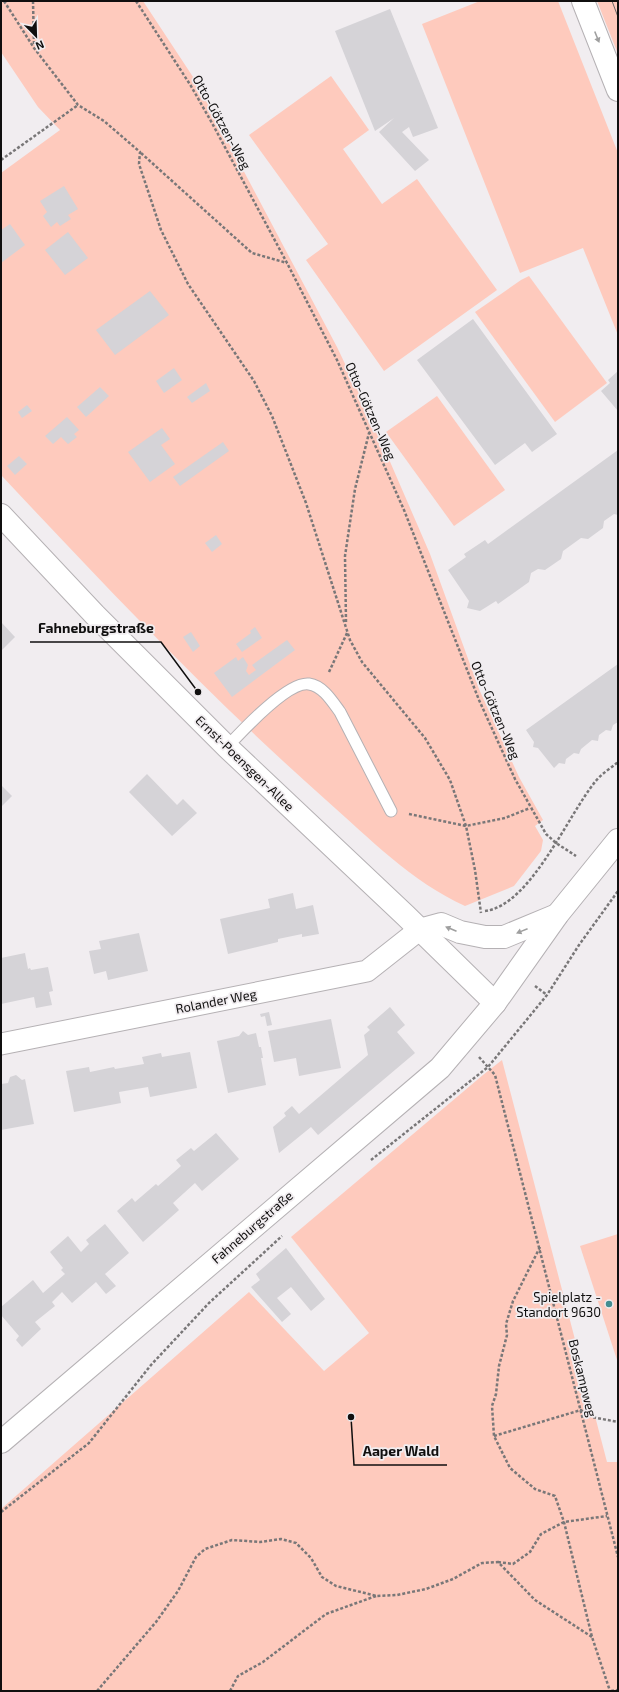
<svg xmlns="http://www.w3.org/2000/svg" width="619" height="1692" font-family="'Exo 2',sans-serif">
  <style>
    .green { fill: #fecabd }
    .building { fill: #d5d3d7 }
    .lines { fill: none; stroke-linecap: round; stroke-linejoin: round }
    .service-casing { stroke: #b5b1b4; stroke-width: 13 }
    .minor-casing { stroke: #b5b1b4; stroke-width: 23 }
    .tertiary-casing { stroke: #b5b1b4; stroke-width: 24 }
    .secondary-casing { stroke: #b5b1b4; stroke-width: 24 }
    .path { stroke: #797778; stroke-width: 2.5; stroke-dasharray: 3 2; stroke-linecap: butt }
    .service { stroke: #fff; stroke-width: 11 }
    .minor { stroke: #fff; stroke-width: 21 }
    .tertiary { stroke: #fff; stroke-width: 22 }
    .secondary { stroke: #fff; stroke-width: 22 }
    .tram { stroke: #696768; stroke-width: 1 }
    .oneway { fill: #9f9f9f }
    .poi-dot { fill: #458d91; stroke: #f1edf0; stroke-width: 1.5 }
    .labels { text-anchor: middle; dominant-baseline: central; stroke-width: 3.5; stroke-linejoin: round; paint-order: stroke }
    .street-label { font-size: 13px; fill: #100f0f; stroke: #f1edf0 }
    .poi-label { font-size: 13px; fill: #100f0f; stroke: #f1edf0; text-anchor: end }
    .leader { fill: none; stroke: #100f0f; stroke-width: 1.5 }
    .callout-dot { fill: #100f0f; stroke: #f1edf0; stroke-width: 1.5 }
    .callout-label { font-size: 14px; text-anchor: middle; font-weight: bold; fill: #100f0f; stroke: #f1edf0; stroke-width: 3.5; stroke-linejoin: round; paint-order: stroke }
  </style>
  <rect width="100%" height="100%" fill="#f1edf0"/>
  <g class="green">
    <path d="M1 1H143L197 83 337 347 375 427 430 554 479 689 519 777 543 820 535 826 543 840 541 851 514 886 465 906C412 882 369 838 326 800 211 698 106 587 1 475V173L60 130 38 107 1 52Z"/>
    <path d="M480 1H558L618 153V335L583 248 520 273 422 24Z"/>
    <path d="M597 1H618V54Z"/>
    <path d="M331 76 369 130 343 149 382 204 417 179 497 290 384 371 306 260 328 244 249 135Z"/>
    <path d="M529 276 607 383 555 422 475 312 521 280Z"/>
    <path d="M437 396 505 490 454 526 386 432Z"/>
    <path d="M502 1060 607 1462H618V1691H1V1509L249 1292 324 1371 369 1333 291 1237 483 1075Z"/>
    <path d="M618 1234V1363L580 1246Z"/>
  </g>
  <g class="building">
    <path d="M390 9 438 128 413 137 409 127 402 132 429 160 415 171 379 132 394 118 375 131 335 31Z"/>
    <path d="M64 186 78 209 68 215 71 219 60 226 57 222 51 227 43 216 47 212 40 201Z"/>
    <path d="M10 224 25 245 1 263V230Z"/>
    <path d="M68 232 88 258 65 275 45 250Z"/>
    <path d="M150 291 169 315 115 355 96 330Z"/>
    <path d="M473 319 557 434 532 452 525 443 495 465 417 360Z"/>
    <path d="M174 368 182 380 164 393 156 381Z"/>
    <path d="M618 371V411L601 391 610 383 608 380Z"/>
    <path d="M206 383 210 391 192 403 187 397Z"/>
    <path d="M100 387 109 396 86 417 77 407Z"/>
    <path d="M27 405 32 411 22 418 18 412Z"/>
    <path d="M67 417 79 430 74 434 77 437 68 444 61 437 53 444 45 436Z"/>
    <path d="M162 428 170 439 161 445 175 464 150 482 128 452Z"/>
    <path d="M223 442 229 451 180 486 173 477Z"/>
    <path d="M618 450V515L614 514 604 521 603 528 588 539 581 538 563 551 561 559 545 570 538 569 531 573 529 582 498 604 496 601 480 611 467 608 469 601 448 570 466 557 464 554 485 540 488 544Z"/>
    <path d="M19 456 27 464 15 475 7 466Z"/>
    <path d="M216 535 222 544 212 552 205 543Z"/>
    <path d="M1 622 15 637 1 651Z"/>
    <path d="M255 627 262 638 242 652 236 644 251 633 250 631Z"/>
    <path d="M191 632 200 646 193 652 183 637Z"/>
    <path d="M287 640 295 650 232 697 214 673 236 657 238 661 243 657 248 665 246 671 249 675 256 670 252 665Z"/>
    <path d="M618 664V722L613 725 611 731 606 730 599 735 598 741 592 740 581 749 579 754 574 753 566 759 565 764 559 763 554 768 538 748 533 747 534 742 526 730Z"/>
    <path d="M147 774 177 805 183 799 197 813 172 836 129 792Z"/>
    <path d="M1 785 12 796 1 807Z"/>
    <path d="M293 893 296 909 313 905 319 934 302 937V934L278 939V942L228 954 220 919 270 908 268 899Z"/>
    <path d="M139 933 148 971 108 980 106 971 94 974 89 951 101 949 99 941Z"/>
    <path d="M25 953 28 969 30 968 31 970 48 967 53 991 49 992 52 1005 36 1008 34 997 1 1004V958Z"/>
    <path d="M390 1007 405 1025 397 1032 415 1053 318 1135 311 1127 279 1153 273 1127 286 1116 284 1113 292 1106 299 1114 368 1055 364 1035 370 1030 367 1027Z"/>
    <path d="M269 1012 272 1025 267 1026 265 1016 261 1017 260 1014Z"/>
    <path d="M331 1019 341 1068 299 1076 296 1058 274 1062 268 1031Z"/>
    <path d="M243 1031 248 1035 256 1033 259 1047H261L263 1058H261L266 1085 228 1093 217 1041 239 1036Z"/>
    <path d="M190 1052 197 1088 150 1097 148 1087 119 1092 121 1103 74 1112 66 1071 89 1067 90 1072 114 1067 115 1069 144 1064 142 1057 161 1053 162 1057Z"/>
    <path d="M16 1075 22 1080 25 1079 34 1124 1 1130V1084L8 1083 10 1077Z"/>
    <path d="M216 1133 239 1159 202 1191 195 1183 173 1203 179 1210 143 1242 117 1211 132 1198 135 1202 156 1184 158 1186 181 1166 176 1160 191 1148 194 1151Z"/>
    <path d="M105 1224 129 1253 105 1274 116 1286 106 1294 96 1282 72 1303 62 1292 52 1302 55 1306 35 1322 41 1329 22 1347 16 1340 19 1336 1 1315V1307L33 1280 43 1293 65 1274 61 1270 63 1268 50 1252 68 1236 81 1252 89 1244 86 1240Z"/>
    <path d="M286 1248 325 1299 311 1311 291 1287 277 1298 291 1314 282 1322 251 1287 260 1280 256 1274Z"/>
  </g>
  <g class="lines">
    <defs>
      <path id="service" d="M227 747C241 732 288 681 309 684 323 686 332 701 340 712L391 811"/>
      <path id="minor" d="M1 1044 367 971 419 930"/>
      <g id="tertiary">
        <path d="M1 515 95 615 227 747 405 915 495 1003"/>
        <path d="M419 930 441 924 460 932 485 937H504L557 915"/>
        <path d="M1 1442 440 1068 495 1003 558 914 618 840"/>
      </g>
      <path id="secondary" d="M583 1 618 90"/>
    </defs>
    <use href="#service" class="service-casing"/>
    <use href="#minor" class="minor-casing"/>
    <use href="#tertiary" class="tertiary-casing"/>
    <use href="#secondary" class="secondary-casing"/>
    <g class="path">
      <path d="M4 1 34 48 78 105 104 121 140 152 139 164 161 230 188 284 254 381 272 416 306 503 350 640 362 662 425 738 450 780 466 826 475 870 481 913"/>
      <path d="M33 1 34 46"/>
      <path d="M136 1 191 86 212 123 287 263 337 360 404 510 479 700 515 779 546 834 556 843 576 856"/>
      <path d="M141 153 252 253 287 263"/>
      <path d="M1 160 78 105"/>
      <path d="M346 622 345 556 355 489 369 433"/>
      <path d="M329 672 347 633"/>
      <path d="M409 814 466 826 505 818 530 808"/>
      <path d="M485 911C530 906 568 815 595 782 601 774 611 768 618 762"/>
      <path d="M535 986 547 995"/>
      <path d="M479 1057 495 1075 618 1557"/>
      <path d="M371 1160 488 1067 547 995 579 945 618 891"/>
      <path d="M540 1247 513 1301 506 1324 507 1335 499 1366 496 1394 492 1406 494 1436 510 1468 535 1489 555 1496 564 1522 592 1637 610 1691"/>
      <path d="M494 1436 581 1410 592 1417 618 1422"/>
      <path d="M1 1512 89 1443 151 1365 209 1303 282 1236"/>
      <path d="M498 1562 513 1564 530 1552 541 1534 564 1522 607 1516"/>
      <path d="M97 1691 156 1622 178 1591 196 1557 205 1549 232 1540 260 1542 281 1539 296 1543 311 1558 322 1577 336 1586 377 1596 397 1595 426 1589 453 1579 482 1563 498 1562 535 1600 592 1637"/>
      <path d="M230 1691 238 1676 263 1662 326 1614 376 1596"/>
      <path d="M611 1691 618 1690"/>
    </g>
    <use href="#service" class="service"/>
    <use href="#minor" class="minor"/>
    <use href="#tertiary" class="tertiary"/>
    <use href="#secondary" class="secondary"/>
    <path class="tram" d="M612 1 618 17"/>
  </g>
  <defs><path id="oneway-solid" d="M-6-.8H1V-3.2L6.5 0L1 3.2V.8H-6Z"/></defs>
  <g class="oneway">
    <use href="#oneway-solid" transform="translate(597 37) rotate(68)"/>
    <use href="#oneway-solid" transform="translate(451 929) rotate(-157)"/>
    <use href="#oneway-solid" transform="translate(522 931) rotate(158)"/>
  </g>
  <circle class="poi-dot" cx="609" cy="1304" r="4"/>
  <g class="labels">
    <g class="street-label">
      <text transform="translate(222 122) rotate(61)">Otto-Götzen-Weg</text>
      <text transform="translate(371 411) rotate(66)">Otto-Götzen-Weg</text>
      <text transform="translate(496 710) rotate(67)">Otto-Götzen-Weg</text>
      <text transform="translate(245 763) rotate(44)">Ernst-Poensgen-Allee</text>
      <text transform="translate(216 1001) rotate(-11)">Rolander Weg</text>
      <text transform="translate(252 1227) rotate(-41)">Fahneburgstraße</text>
      <text transform="translate(583 1378) rotate(76)">Boskampweg</text>
    </g>
    <g class="poi-label">
      <text x="601" y="1297">Spielplatz -<tspan x="601" dy="15">Standort 9630</tspan></text>
    </g>
  </g>
  <path class="leader" d="M198 692L161 642H30M351 1417L354 1465H447"/>
  <g class="callout-dot">
    <circle cx="198" cy="692" r="4"/>
    <circle cx="351" cy="1417" r="4"/>
  </g>
  <g class="callout-label">
    <text x="96" y="633">Fahneburgstraße</text>
    <text x="401" y="1456">Aaper Wald</text>
  </g>
  <rect width="619" height="1692" fill="none" stroke="#100f0f" stroke-width="4"/>
  <g transform="translate(36 36) rotate(157)" stroke="#f1edf0" stroke-width="3" paint-order="stroke">
  <path d="M0-3L7 15L0 10L-7 15Z" fill="#100f0f"/>
  <text y="-6" font-size="11" font-weight="bold" text-anchor="middle" fill="#100f0f">N</text>
  </g>
</svg>
